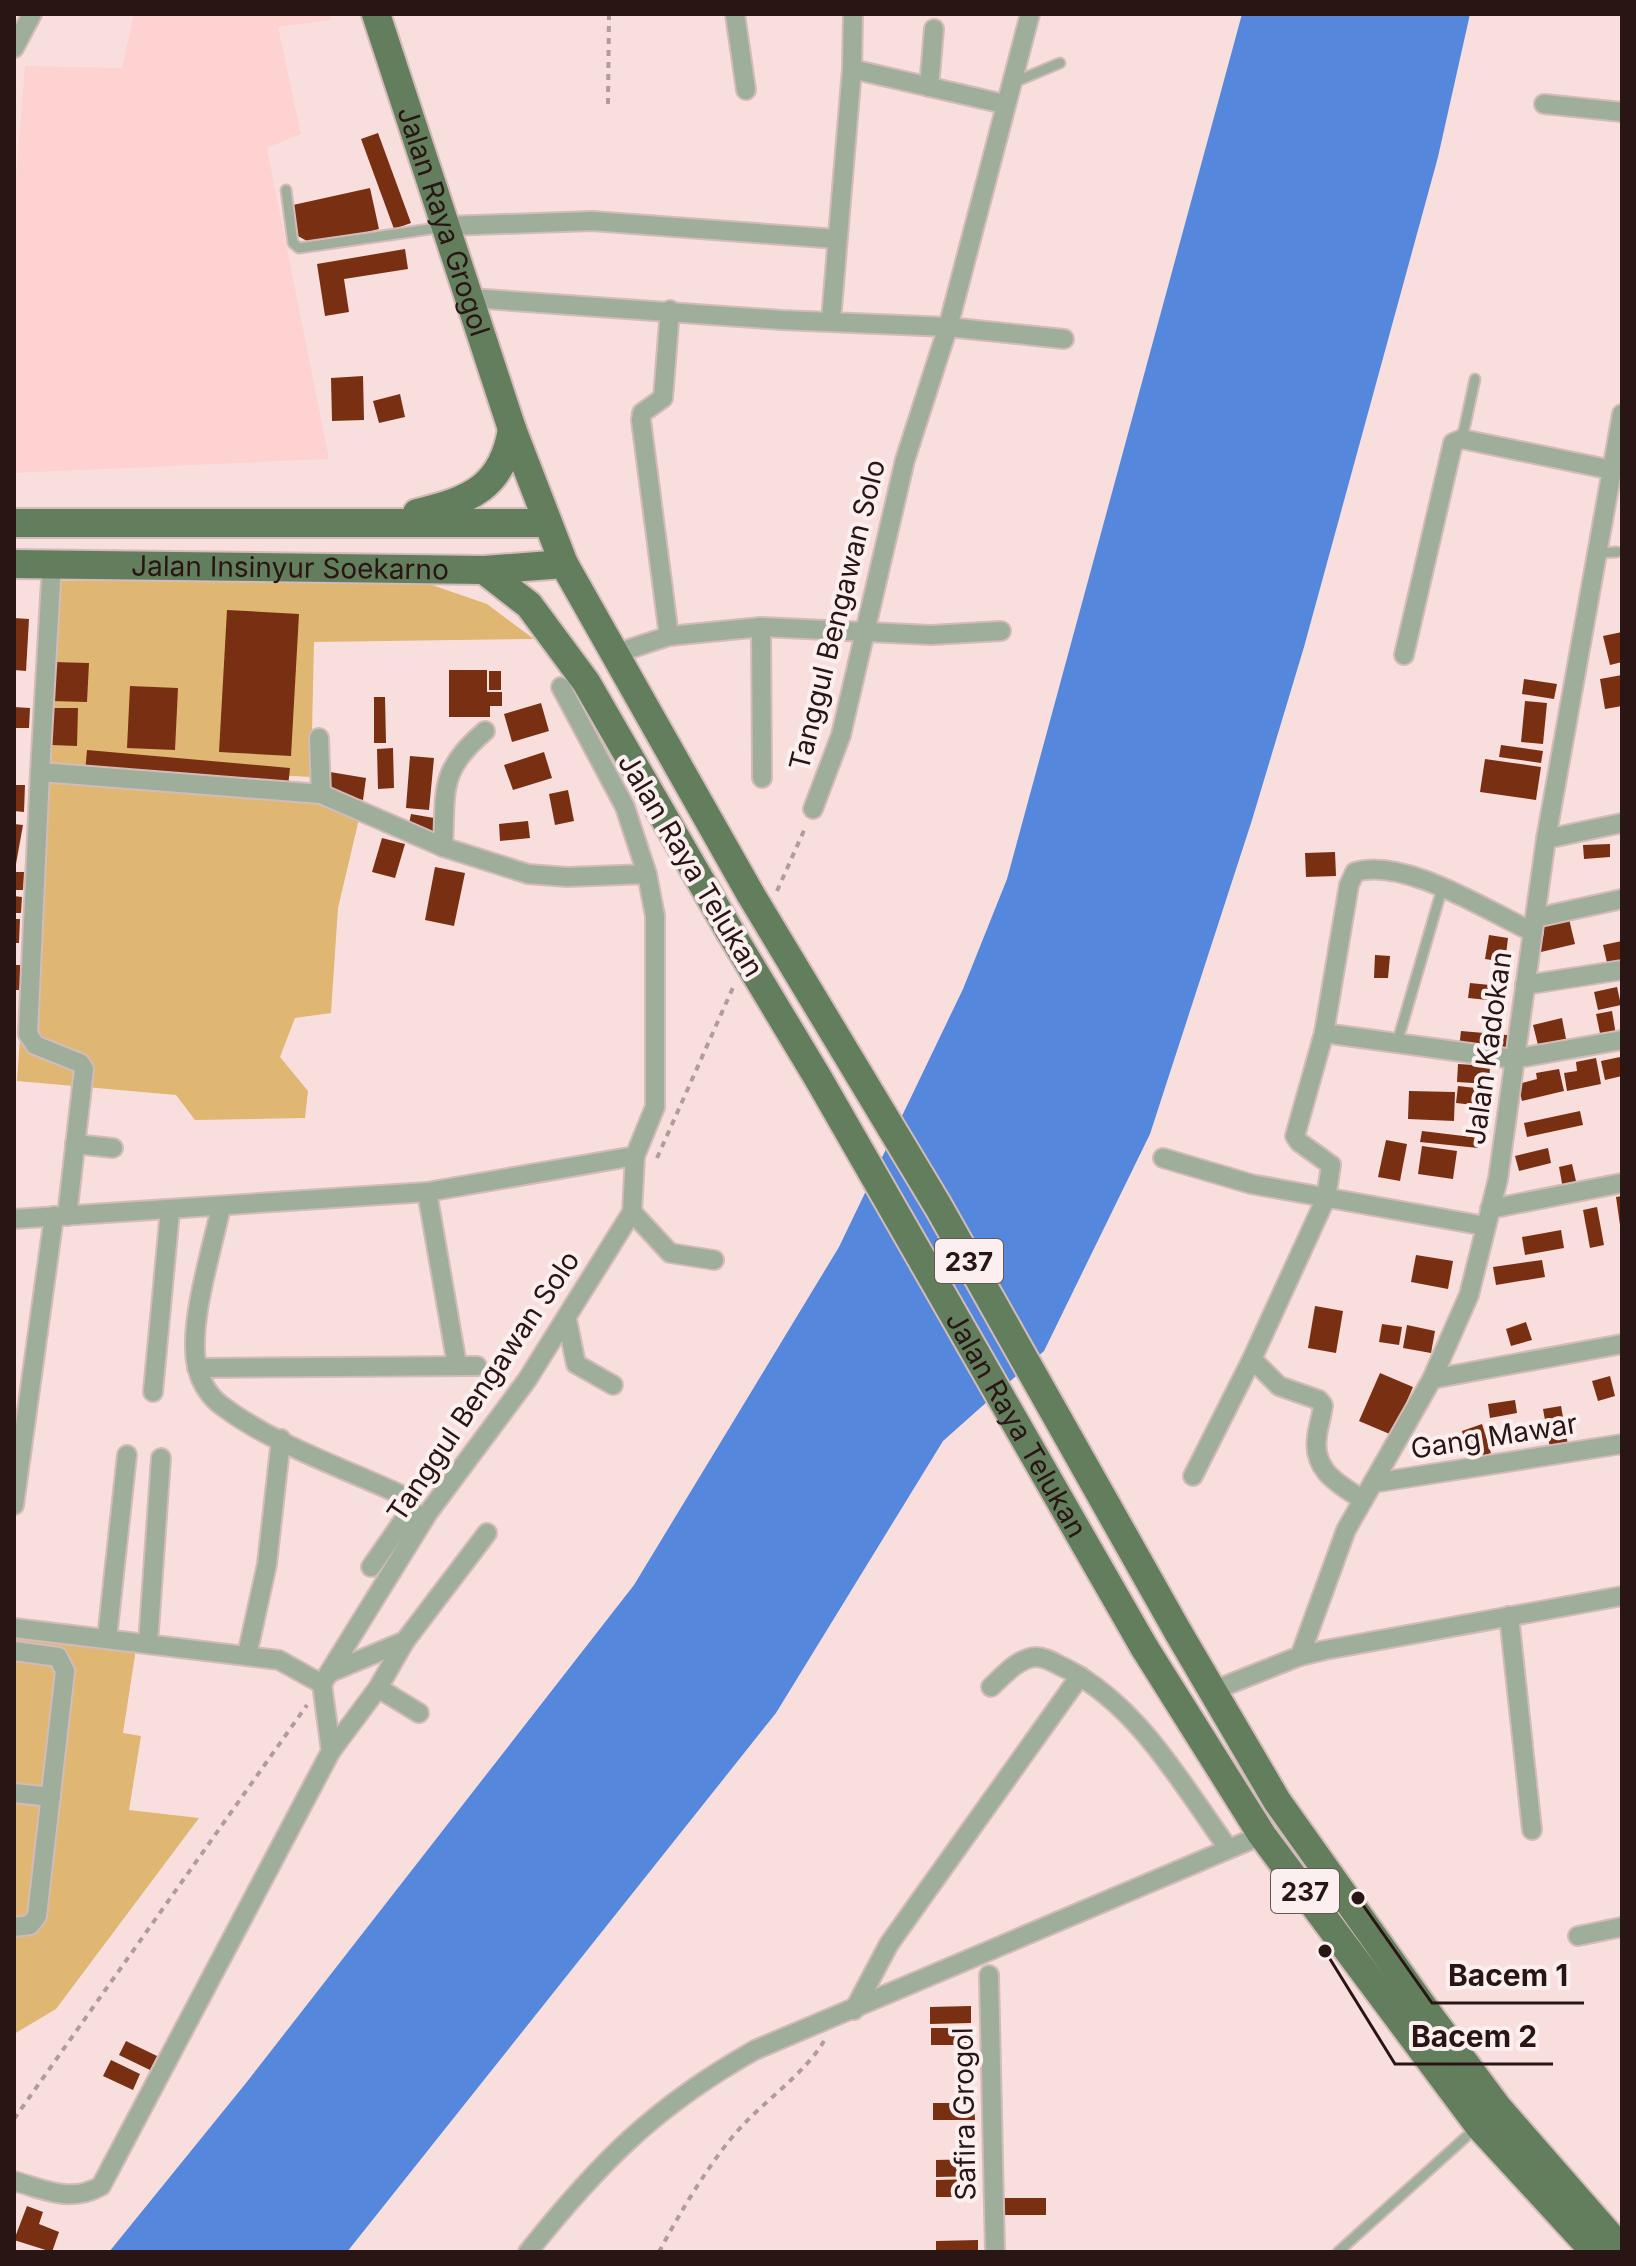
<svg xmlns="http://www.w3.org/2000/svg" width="1636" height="2266" font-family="Inter,sans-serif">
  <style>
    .built { fill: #fdd2d1 }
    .green { fill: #e0b772 }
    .water { fill: #5588dc }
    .building { fill: #792f12 }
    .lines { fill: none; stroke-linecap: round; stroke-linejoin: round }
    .lane-casing { stroke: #d3bbba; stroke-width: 13 }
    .street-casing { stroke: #d3bbba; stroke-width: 22 }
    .primary-casing { stroke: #d3bbba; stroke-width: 32 }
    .path { stroke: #b39b9a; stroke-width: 4; stroke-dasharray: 6 6; stroke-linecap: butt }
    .lane { stroke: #9eae9b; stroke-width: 9 }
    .street { stroke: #9eae9b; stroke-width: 18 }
    .primary { stroke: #627e5c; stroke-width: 28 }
    .primary-bridge-casing { stroke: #d3bbba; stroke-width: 32; stroke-linecap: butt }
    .primary-bridge { stroke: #627e5c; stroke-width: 28 }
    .labels { text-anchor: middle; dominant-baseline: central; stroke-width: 8; stroke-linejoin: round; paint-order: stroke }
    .shield { fill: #fcefef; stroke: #695656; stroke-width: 2 }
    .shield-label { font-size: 26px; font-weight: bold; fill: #2a1515 }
    .street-label { font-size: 28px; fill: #2a1515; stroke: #fcefef }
    .leader { fill: none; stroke: #2a1515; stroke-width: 3 }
    .callout-dot { fill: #2a1515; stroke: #fcefef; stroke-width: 3 }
    .callout-label { font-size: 30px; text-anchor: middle; font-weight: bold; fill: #2a1515; stroke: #fcefef; stroke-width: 8; stroke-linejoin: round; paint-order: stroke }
  </style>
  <rect width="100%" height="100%" fill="#f8dfde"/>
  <path class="built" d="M134 14H329L332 20 278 27 301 134 267 148 329 459 14 473V202L25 66 122 68Z"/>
  <g class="green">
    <path d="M409 577 487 604 534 639 314 642 311 777 39 763 45 581Z"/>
    <path d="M38 778 291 795 359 819 338 908 331 1013 295 1018 280 1057 308 1091 305 1118 195 1120 176 1095 17 1081Z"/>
    <path d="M14 1637 136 1649 123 1733 141 1736 129 1810 199 1818 56 2009 14 2034Z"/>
  </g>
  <path class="water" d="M1242 14H1470L1438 157 1304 647 1252 820 1150 1134 1044 1351 943 1441 776 1713 347 2252H109L246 2083 634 1585 839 1247 963 989 1007 879Z"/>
  <g class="building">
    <path d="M378 133 411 223 394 229 361 139Z"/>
    <path d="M370 188 379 229 314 245 298 236 293 205Z"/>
    <path d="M405 249 408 269 344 279 349 312 325 316 317 264Z"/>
    <path d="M363 376 364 420 332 421 331 378Z"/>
    <path d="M400 394 405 417 379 423 373 401Z"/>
    <path d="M227 610 299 614 291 756 219 752Z"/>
    <path d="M14 618 29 619 26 671 14 670Z"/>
    <path d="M1622 632V662L1610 665 1603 636Z"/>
    <path d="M53 662 89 663 87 702 51 701Z"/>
    <path d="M449 670H487V692H502V706H490V717H449Z"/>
    <rect x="489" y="671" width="12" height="19"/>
    <path d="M1622 675V706L1605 709 1600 679Z"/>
    <path d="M1524 679 1557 684 1554 699 1522 694Z"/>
    <path d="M130 686 178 688 175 750 127 748Z"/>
    <path d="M374 697H385L386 743H374Z"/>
    <path d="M1525 701 1547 703 1543 744 1521 742Z"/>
    <path d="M541 703 549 731 512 742 504 714Z"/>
    <path d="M14 707 30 708 29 728H14Z"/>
    <path d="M52 708H78L77 746 51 745Z"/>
    <path d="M1501 745 1543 751 1541 763 1499 757Z"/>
    <path d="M393 748 394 788 378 789 377 749Z"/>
    <path d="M87 750 290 768 288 787 85 773Z"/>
    <path d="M544 752 552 778 513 790 504 765Z"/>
    <path d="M410 756 434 758 429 810 406 808Z"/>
    <path d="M1485 759 1541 767 1536 800 1480 792Z"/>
    <path d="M330 772 366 778 363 800 326 794Z"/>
    <path d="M14 785H25L24 812 14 811Z"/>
    <path d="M568 790 574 821 555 825 549 794Z"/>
    <path d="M411 814 434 818 433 834 408 829Z"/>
    <path d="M528 821 530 838 500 841 499 824Z"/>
    <path d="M14 824 23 825 16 864 14 863Z"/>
    <path d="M382 838 405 844 395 878 372 872Z"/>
    <path d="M1610 844V857L1584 859 1583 845Z"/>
    <path d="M1335 852 1336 876 1306 877 1305 853Z"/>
    <path d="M435 867 465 873 454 926 425 920Z"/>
    <path d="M14 872H24L23 890H14Z"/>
    <path d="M14 896 22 897 21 913H14Z"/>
    <path d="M14 919H20L19 943H14Z"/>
    <path d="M1569 919 1575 944 1541 952 1536 927Z"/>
    <path d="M1489 935 1508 938 1505 962 1485 959Z"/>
    <path d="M1622 941V964L1608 967 1603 945Z"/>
    <path d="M1375 955 1390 956 1388 978H1374Z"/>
    <rect x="14" y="965" width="6" height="25"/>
    <path d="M1470 983 1500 986 1498 1001 1468 998Z"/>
    <path d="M1617 987 1621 1005 1598 1010 1594 992Z"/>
    <path d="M1612 1011 1616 1035 1601 1038 1596 1014Z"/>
    <path d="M1562 1018 1566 1039 1538 1045 1533 1025Z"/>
    <path d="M1461 1031 1507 1035 1506 1052 1459 1048Z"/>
    <path d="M1620 1057 1622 1076 1605 1080 1601 1061Z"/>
    <path d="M1596 1058 1601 1084 1567 1091 1564 1073 1577 1071 1576 1062Z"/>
    <path d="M1458 1064 1490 1066 1489 1084 1457 1082Z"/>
    <path d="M1559 1069 1564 1091 1522 1101 1518 1084 1537 1079 1536 1073Z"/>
    <path d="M1458 1086 1493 1090 1491 1107 1456 1103Z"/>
    <path d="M1409 1091 1455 1092 1454 1121 1408 1119Z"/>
    <path d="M1580 1111 1583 1125 1527 1137 1524 1123Z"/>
    <path d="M1422 1131 1480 1138 1478 1148 1420 1142Z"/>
    <path d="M1386 1140 1407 1144 1400 1181 1378 1177Z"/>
    <path d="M1422 1146 1457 1151 1453 1179 1418 1174Z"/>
    <path d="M1548 1148 1551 1163 1519 1171 1515 1156Z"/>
    <path d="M1572 1164 1578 1190 1564 1194 1559 1167Z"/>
    <path d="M1622 1196V1225H1620L1616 1197Z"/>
    <path d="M1597 1207 1604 1245 1590 1248 1583 1210Z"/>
    <path d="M1561 1230 1564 1248 1525 1255 1522 1237Z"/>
    <path d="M1416 1255 1453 1261 1448 1289 1411 1282Z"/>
    <path d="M1542 1260 1545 1277 1496 1285 1493 1267Z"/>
    <path d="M1315 1306 1343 1311 1336 1353 1308 1348Z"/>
    <path d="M1526 1322 1532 1340 1511 1346 1506 1329Z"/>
    <path d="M1382 1324 1402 1327 1399 1345 1379 1342Z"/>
    <path d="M1407 1325 1435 1331 1431 1353 1403 1348Z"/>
    <path d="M1380 1373 1413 1387 1392 1435 1359 1421Z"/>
    <path d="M1610 1376 1615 1396 1598 1401 1592 1381Z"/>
    <path d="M1515 1400 1517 1413 1490 1418 1488 1404Z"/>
    <path d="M1561 1406 1568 1445 1550 1448 1543 1409Z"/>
    <path d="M1482 1424 1491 1453 1470 1460 1462 1431Z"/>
    <path d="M971 2006V2023L930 2024V2007Z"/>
    <rect x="931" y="2028" width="41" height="17"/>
    <path d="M126 2041 157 2056 150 2070 119 2055Z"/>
    <path d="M111 2060 140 2074 133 2090 103 2076Z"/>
    <path d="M933 2103H974L975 2120H933Z"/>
    <path d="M977 2159V2176L936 2177V2160Z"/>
    <path d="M976 2179V2197H936V2180Z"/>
    <path d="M1004 2198H1046V2215H1005Z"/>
    <path d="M27 2206 43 2212 39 2224 59 2232 52 2252 14 2240Z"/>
    <path d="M978 2240V2252H936V2241Z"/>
  </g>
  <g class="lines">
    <defs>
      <g id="lane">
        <path d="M1012 83 1060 63"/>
        <path d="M286 190 293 243 299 248 444 227"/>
        <path d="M1462 439 1475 379"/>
        <path d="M1597 553 1617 552"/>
        <path d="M1397 1043 1442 889"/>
        <path d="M1338 2252 1476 2128"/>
      </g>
      <g id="street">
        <path d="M735 14 746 90"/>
        <path d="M14 48 32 14"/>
        <path d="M852 69 1004 104"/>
        <path d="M929 87 934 29"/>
        <path d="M1544 104 1622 112"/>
        <path d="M447 226 592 221 837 239"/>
        <path d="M470 298 782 320 948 327 1064 339"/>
        <path d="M831 320 852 69 853 14"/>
        <path d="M761 627 762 778"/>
        <path d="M669 636 641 420 642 413 663 398 670 310"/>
        <path d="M614 654 669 636 761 627 931 635 1001 631"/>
        <path d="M1404 655 1453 443 1462 439 1612 470"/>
        <path d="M561 687 625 807 647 874"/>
        <path d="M319 738 321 794"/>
        <path d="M40 772 28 1034 35 1045 80 1063 84 1069 67 1216"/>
        <path d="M813 809 841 735 905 460 948 327 1030 14"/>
        <path d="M1546 839 1622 823"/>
        <path d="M443 847C446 790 438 771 485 731"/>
        <path d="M1535 918 1622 899"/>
        <path d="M1533 932C1487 911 1405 857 1355 872L1349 885 1324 1033 1513 1059 1622 1040"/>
        <path d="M1525 985 1622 970"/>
        <path d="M75 1144 113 1148"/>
        <path d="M635 1156 632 1212 670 1253 714 1260"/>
        <path d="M1163 1158 1251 1184 1485 1226"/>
        <path d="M427 1192 457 1365"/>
        <path d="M221 1207C212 1250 186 1330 198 1370 201 1383 210 1397 221 1405 273 1445 349 1470 408 1498L412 1508 371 1567"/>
        <path d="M1490 1209 1622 1183"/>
        <path d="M14 1219 427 1192 635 1156 655 1107V916L647 874 567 877 528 874 443 847 321 794 40 772 52 563"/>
        <path d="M567 1320 576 1364 613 1385"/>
        <path d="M1252 1359 1279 1386 1319 1400 1323 1405C1322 1416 1318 1426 1317 1437 1312 1471 1339 1484 1363 1500"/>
        <path d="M197 1368 477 1366"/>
        <path d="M1432 1379 1622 1344"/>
        <path d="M153 1392 170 1211"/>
        <path d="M1193 1476 1252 1359 1326 1198 1331 1165 1299 1142 1295 1136 1324 1033"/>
        <path d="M1373 1483 1622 1444"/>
        <path d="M14 1505 54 1216"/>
        <path d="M1509 1616 1532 1830"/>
        <path d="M14 1628 279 1660 322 1684 331 1751 101 2186C71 2203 45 2190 14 2181"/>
        <path d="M107 1638 127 1455"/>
        <path d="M405 1641 378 1688 419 1713"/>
        <path d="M148 1644 161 1458"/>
        <path d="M14 1651 58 1657 65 1671 37 1916 30 1925 14 1927"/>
        <path d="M247 1655 267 1564 281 1439"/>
        <path d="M1300 1656 1346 1530 1432 1379 1469 1295 1498 1179 1546 839 1622 414"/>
        <path d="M331 1672 405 1641 487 1533"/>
        <path d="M322 1684 428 1513 527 1380 632 1212"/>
        <path d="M991 1687C1003 1676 1018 1658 1036 1657 1046 1657 1056 1664 1065 1668 1138 1705 1181 1783 1228 1848"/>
        <path d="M1212 1691 1300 1656 1325 1650 1622 1596"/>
        <path d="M331 1751 378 1688"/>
        <path d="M14 1793 51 1797"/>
        <path d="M1578 1936 1622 1927"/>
        <path d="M989 1975 995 2252"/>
        <path d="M854 2010 889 1944 1080 1676"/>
        <path d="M528 2252C599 2163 655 2106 755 2050L1262 1835"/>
      </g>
      <g id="primary">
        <path id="s1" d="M376 14 512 429 564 564 751 895"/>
        <path d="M417 513C471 500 503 487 512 429"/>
        <path d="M14 523H547"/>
        <path id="s2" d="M14 564 484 570 564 564"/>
        <path d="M484 570 529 605 586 682 729 930"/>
        <path d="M1178 1632 1277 1801 1429 2015 1498 2108 1622 2250"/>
        <path d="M1144 1647 1262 1835 1479 2126 1595 2252"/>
      </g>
    </defs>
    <use href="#lane" class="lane-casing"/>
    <use href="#street" class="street-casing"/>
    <use href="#primary" class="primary-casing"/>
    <g class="path">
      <path d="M608 104 609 14"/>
      <path d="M777 891 806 826"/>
      <path d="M657 1158 735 983"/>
      <path d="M14 2119 307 1705"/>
      <path d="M659 2252C679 2214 712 2158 742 2126 768 2098 804 2074 824 2041"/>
    </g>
    <use href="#lane" class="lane"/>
    <use href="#street" class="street"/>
    <use href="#primary" class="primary"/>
    <defs>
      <g id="primary-bridge">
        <path d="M751 895 938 1206 1178 1632"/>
        <path id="s3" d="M729 930 818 1078 1144 1647"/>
      </g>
    </defs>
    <use href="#primary-bridge" class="primary-bridge-casing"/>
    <use href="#primary-bridge" class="primary-bridge"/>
  </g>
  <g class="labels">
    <g class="shield">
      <rect x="935" y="1239" width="68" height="44" rx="6"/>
      <rect x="1271" y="1869" width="68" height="44" rx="6"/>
    </g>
    <g class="shield-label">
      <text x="969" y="1261">237</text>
      <text x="1305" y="1891">237</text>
    </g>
    <g class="street-label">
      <text stroke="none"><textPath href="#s1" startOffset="218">Jalan Raya Grogol</textPath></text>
      <text stroke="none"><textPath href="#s2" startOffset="276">Jalan Insinyur Soekarno</textPath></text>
      <text transform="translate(837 615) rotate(-76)">Tanggul Bengawan Solo</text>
      <text transform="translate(691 865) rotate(59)">Jalan Raya Telukan</text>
      <text transform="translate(1488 1048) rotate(-82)">Jalan Kadokan</text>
      <text transform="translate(483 1386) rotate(-56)">Tanggul Bengawan Solo</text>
      <text stroke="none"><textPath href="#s3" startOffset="572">Jalan Raya Telukan</textPath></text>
      <text transform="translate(1494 1436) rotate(-9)">Gang Mawar</text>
      <text transform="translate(964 2114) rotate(-91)">Safira Grogol</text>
    </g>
  </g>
  <path class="leader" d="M1358 1898L1432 2003H1584M1325 1951L1395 2064H1553"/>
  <g class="callout-dot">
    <circle cx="1358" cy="1898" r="8"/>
    <circle cx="1325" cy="1951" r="8"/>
  </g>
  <g class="callout-label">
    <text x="1508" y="1986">Bacem 1</text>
    <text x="1474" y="2047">Bacem 2</text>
  </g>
  <rect width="1636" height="2266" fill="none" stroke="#2a1515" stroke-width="32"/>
</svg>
